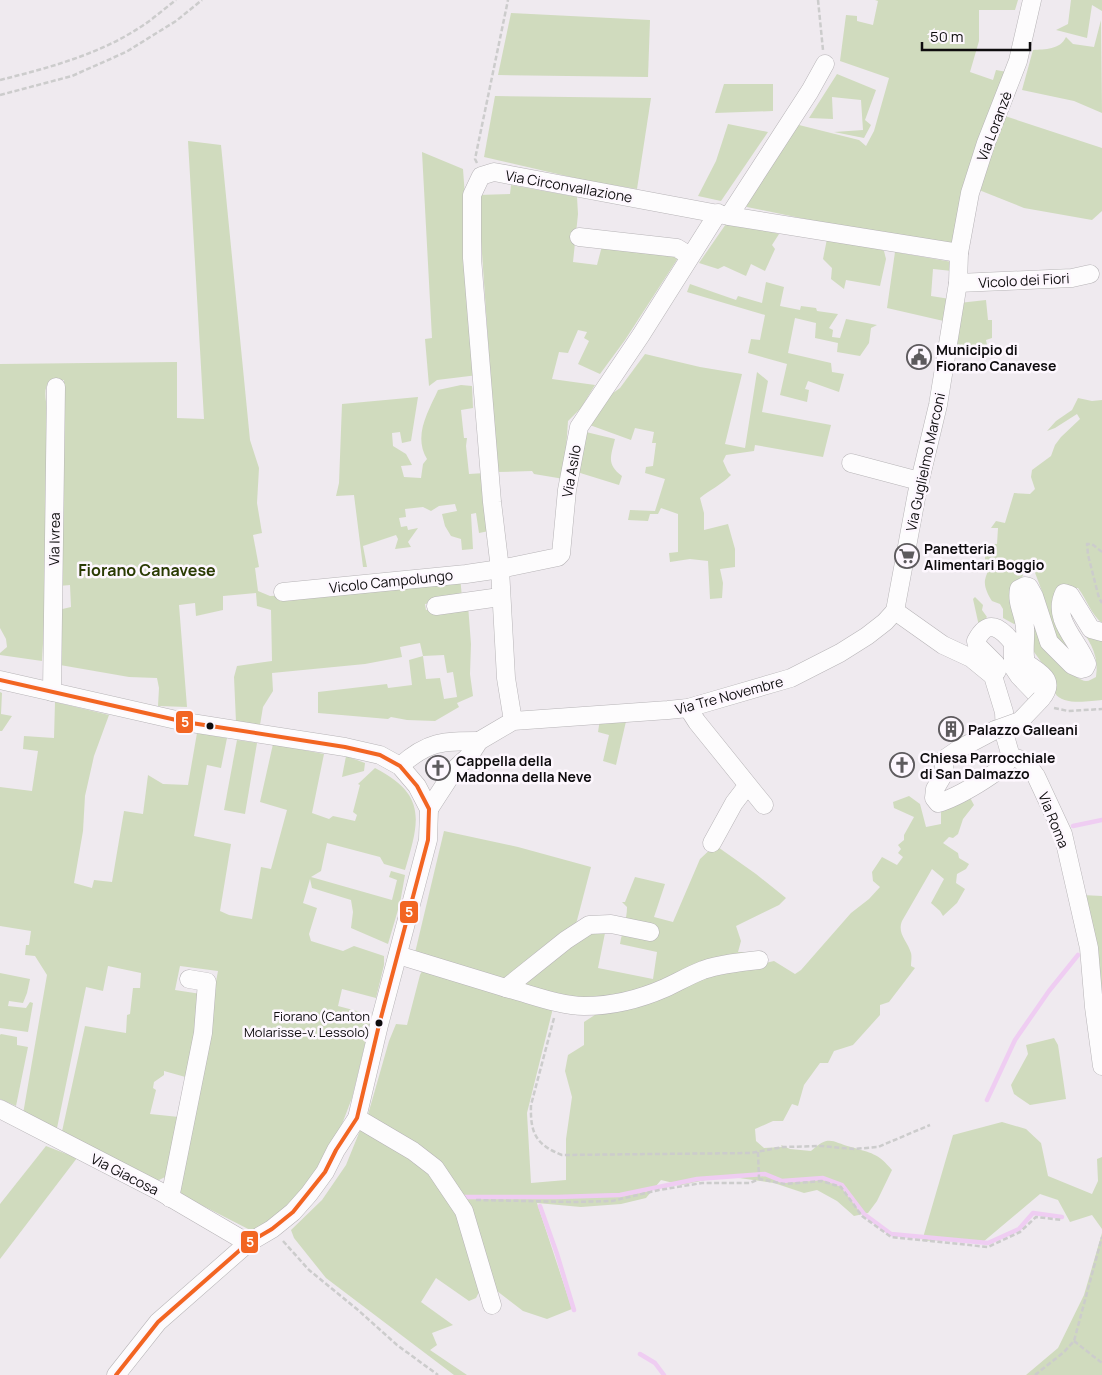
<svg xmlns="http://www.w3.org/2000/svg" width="1102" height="1375" font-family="Manrope,sans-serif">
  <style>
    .green { fill: #d0dbbe; fill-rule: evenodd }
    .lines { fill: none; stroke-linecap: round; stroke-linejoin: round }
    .stream { stroke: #efcdf2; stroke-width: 4.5 }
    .minor-casing { stroke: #b7b4b7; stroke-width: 19 }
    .path { stroke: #ccc; stroke-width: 2.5; stroke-dasharray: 5 2.5; stroke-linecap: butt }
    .minor { stroke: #fdfcfd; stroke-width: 18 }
    .minor-bridge-casing { stroke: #b7b4b7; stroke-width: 19; stroke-linecap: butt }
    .minor-bridge { stroke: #fdfcfd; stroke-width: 18 }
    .bus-1-casing { stroke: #fdf7fe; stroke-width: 8 }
    .bus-1 { stroke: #f26522; stroke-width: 4 }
    .bus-dot { fill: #0e0c0e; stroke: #fdf7fe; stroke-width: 2 }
    .labels { text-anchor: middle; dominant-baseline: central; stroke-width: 5; stroke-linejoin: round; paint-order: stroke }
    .bus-label { font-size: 13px; fill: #0e0c0e; stroke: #fdf7fe; text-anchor: end }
    .street-label { font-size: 14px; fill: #0e0c0e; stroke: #fdf7fe }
    .poi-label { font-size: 14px; font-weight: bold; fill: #0e0c0e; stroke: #fdf7fe; text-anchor: start }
    .quarter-label { font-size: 16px; font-weight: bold; fill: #2a3b03; stroke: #fdf7fe }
    .line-badge { stroke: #fdf7fe; stroke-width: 2 }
    .badge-label { font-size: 14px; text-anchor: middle; font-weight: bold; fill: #fff }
  </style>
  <rect width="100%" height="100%" fill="#efeaef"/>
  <g class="green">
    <path d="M875 0H1018L1015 10H979V41L970 72 993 80 996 70 1007 72 956 246 853 229 747 207 744 203 791 123 859 140 866 146 874 131 889 78 840 61 846 15 857 16V21L873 25 878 1Z"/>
    <path d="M1071 0H1102V11L1092 5 1087 38 1056 30 1068 24Z"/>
    <path d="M511 13 650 20 648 77 498 75Z"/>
    <path d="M1101 20 1102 113 1074 101 1022 90 1033 50C1045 49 1060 50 1066 37L1073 44 1094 47Z"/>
    <path d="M837 74 876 90 865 120 871 125 864 138 834 132 863 130 861 100 832 97 833 119 809 118Z"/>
    <path d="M724 84H773V111L715 113Z"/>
    <path d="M495 96 651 98 637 189 588 181 484 157Z"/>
    <path d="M1005 116 1102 148V211L1092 220 1024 208 979 190Z"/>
    <path d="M728 124 768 132 721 201 698 196 716 161Z"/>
    <path d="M188 141 221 145 250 440 259 468 257 503 262 533 253 535 259 567 255 568 258 591 270 596 289 595 460 576 462 598 425 604 426 610 468 605 471 644 470 674 473 696 457 703 459 707 435 721 407 720 391 717 388 719 318 713V692L387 684 388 688 412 685 409 660 423 656 420 643 400 647 402 657 365 664 272 673 273 691 263 707 260 725 236 722 234 677 237 666 272 661 271 610 257 606 256 593 223 596V610L196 616 195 603 179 605 187 707 158 706 159 688 157 678 129 677 60 665 58 610 71 607 70 585 59 586 64 380 49 382C43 389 46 400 47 409V574L42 661 0 655V653L7 647 6 639 0 628V364L177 362V418L204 419ZM444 655 447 673 453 672 457 697 444 699 440 678 426 679 423 656Z"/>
    <path d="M422 152 463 169 478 375 437 380 429 386 425 339 432 338Z"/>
    <path d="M511 185 577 197 578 214 573 262 597 265 603 242 680 255 625 340 600 374 578 364 589 341 584 338 587 332 578 330 568 353 559 352 552 379 595 385 581 408 568 421 564 479 534 474 532 471 497 472 478 195 510 194Z"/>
    <path d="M728 221 779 234 772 245 775 249 765 271 751 264 746 276 724 266 718 269 699 263Z"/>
    <path d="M827 239 876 247 884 251 886 259 880 286 846 280 844 289 831 279 832 268 823 259Z"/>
    <path d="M895 252 952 262V271L933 269 931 296 950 299 948 322 887 308Z"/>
    <path d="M766 282 784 287 780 306 800 310 801 306 816 308 817 311 838 314 829 328 833 330 832 337 840 338 846 319 877 325 871 328 869 343 860 356 837 352 838 343 815 338 816 323 795 318 788 353 831 363 832 372 844 374 839 392 808 381 805 389 809 390 807 402 780 395 787 364 748 353 751 339 760 340 765 315 687 292 690 284 736 300 738 296 762 303Z"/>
    <path d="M986 300 988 320H992V338L986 340 987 345 949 357 959 303Z"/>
    <path d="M645 354 700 367 742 374 725 444 745 448 757 372 768 381 762 412 831 425 823 457 755 445 754 451 726 455 723 461 728 472 731 475C721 485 711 489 700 498L704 513V530L728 524 735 549V567L720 569 723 583 722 598 710 599 708 561 690 559 670 562 669 553 678 552V514L661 508 658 514H650L648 521 628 520 630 510 655 511 665 479 645 473 646 467 653 466 656 443H652L654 432 635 428 631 440 587 424 602 401 620 388Z"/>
    <path d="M461 385 472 386 473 408 461 410 464 438H467L466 446 469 474 485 473 489 531 479 533 476 513 471 514 473 549 462 550 461 539 451 536 445 526 442 514 457 511 455 504 439 506 431 511 423 507 405 509 406 517 399 518 401 527 407 526 408 530 418 528 408 542 411 547 395 549 398 539 396 535 363 546 367 567H363L354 495 336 496 339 483 342 404 418 397 411 441 402 443 400 432 392 433 393 446 406 454 412 465 401 466 404 477 421 478 423 464 427 459C413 436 428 412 438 390Z"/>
    <path d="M1078 398 1092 401 1102 400V623C1091 614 1087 600 1078 588H1063L1079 662 1066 654 1043 612V594L1031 562 1021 569 1023 576 1015 582 1021 621 1014 624 1003 618V609L1000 604 992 601C988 595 984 587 985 580 986 575 988 572 989 567L985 566V544H997L998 528H991L996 521 1005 523 1014 493 1030 494 1035 489 1031 477 1032 470 1051 456 1055 445 1061 437 1080 419 1077 414 1055 428 1047 431 1056 421 1072 410Z"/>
    <path d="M586 432 615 439C611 456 606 464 622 476L619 485 577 472Z"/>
    <path d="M975 597 983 605 982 610 987 617 979 626 973 599Z"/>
    <path d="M1025 602C1035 619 1065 673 1082 680 1087 683 1092 679 1096 677 1099 658 1092 644 1081 629L1102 636V700C1090 701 1062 706 1055 693 1053 690 1054 685 1055 681L1029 645Z"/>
    <path d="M0 692 2 693 1 714 12 716 2 731H0Z"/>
    <path d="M55 702 109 715 94 756 85 796 83 831 74 883 92 888 94 880 112 882 124 811 143 814 148 775 163 784 188 785 197 733 227 738 221 768 207 765 194 836 231 844 220 911 229 915 252 919 261 867 271 869 287 810 260 802 273 744 324 754 312 813 329 819 333 816 355 821 357 815 353 812 360 785 358 784 375 768C428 795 419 822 405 870L384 864 380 857 327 843 321 871 311 877 392 900 397 880 389 877 391 871 405 875 400 903 388 944 351 928 353 912 351 900 312 888 310 879 303 903 317 908 309 934 311 941 343 951 354 946 384 956V965L376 998 342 989 338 1006 372 1015 352 1098 334 1145 315 1177 279 1213 254 1232 176 1192 218 971 180 966 175 990 201 994 189 1078 164 1071V1075L154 1082 153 1088 156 1090 150 1114 179 1117 167 1176 155 1182 61 1136 85 1026 126 1033 127 1015 130 1014 133 988H140L141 973 108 966 103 991 86 987 56 1133 23 1114 47 975 35 956 25 955 26 945H29L31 931 0 926V787L32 791 38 751 23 749 24 736 54 738Z"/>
    <path d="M627 717 616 765 603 761 609 735 598 732 600 719Z"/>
    <path d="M237 740 257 743 245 814 224 810Z"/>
    <path d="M346 756 365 763 364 771 342 777Z"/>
    <path d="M968 794 974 805 963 819 958 834 953 838 949 837 943 843 958 853 959 858 969 864 966 869 957 874 956 883 965 889 957 903 943 916 940 911 931 903 944 879 932 869 902 921C897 934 907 940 911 953 912 957 911 962 911 966L915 968 889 1002 880 1005V1015L853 1045 834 1051 828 1063H820L804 1085 798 1106 792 1104 783 1121H773L755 1129 756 1141 764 1148 782 1147 781 1145 790 1149 811 1151C829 1134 832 1142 851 1147 871 1153 878 1153 892 1170L877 1201 868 1213 854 1216 837 1201 817 1190 804 1193 774 1183 725 1176 682 1185 661 1180 646 1198 621 1204 581 1207 537 1203 572 1309 547 1319 523 1311 497 1291 463 1202 367 1118 389 1041 396 1024 407 1025 420 975 424 967 553 1008 527 1113 531 1183 566 1180V1139L572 1097 565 1071 568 1055 584 1045V1022L604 1009 687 981 774 961 795 974 801 970 851 913 869 899 880 887 873 881 872 872 882 857 897 865 903 857 898 853 901 849 898 845 904 840V835L914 817 894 808 893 802 909 796 920 804 926 827 941 824V812L953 806Z"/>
    <path d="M444 831 518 847 591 867 575 928 507 981 414 957Z"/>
    <path d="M715 845 756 874 786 898 779 905 736 926 741 941 738 952H757L665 983 589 1004 515 985 577 934 606 928 598 968 653 979 657 952 620 944C622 931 627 920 627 907L622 902H625L635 877 665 884 654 917 673 922 700 859Z"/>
    <path d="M1082 895 1102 896V1017Z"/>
    <path d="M0 973 30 979 27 993 23 1003 9 1001 8 1006 26 1008 30 1002 33 1003 28 1032 0 1028Z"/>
    <path d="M1 1034 17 1037V1045L28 1047 16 1106 0 1099V1035Z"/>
    <path d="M1054 1038 1058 1045 1066 1099 1030 1105 1014 1094 1011 1085 1028 1054 1026 1045Z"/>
    <path d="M1002 1122 1026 1129 1041 1143 1048 1176 1092 1194 1098 1181 1097 1159 1102 1157V1229L1092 1215 1070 1222 1058 1200 1040 1194 983 1242 948 1240 922 1241 953 1135Z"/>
    <path d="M361 1128 416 1160 439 1184 454 1206 481 1288 476 1298 469 1301 436 1278 421 1302 453 1325 432 1333 437 1345 430 1350 467 1375H454L326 1278 294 1238 291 1230 322 1200 346 1165Z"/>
    <path d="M46 1146 77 1158 0 1259V1204Z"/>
    <path d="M1102 1233V1375H1026L1058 1348 1084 1295Z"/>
  </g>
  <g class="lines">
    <g class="stream">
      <path d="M1073 826 1102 820"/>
      <path d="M987 1100 1015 1040 1049 991 1078 955"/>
      <path d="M462 1197H557L620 1195 697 1179 765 1174 782 1181 823 1178 842 1185 864 1214 891 1234 988 1243 1019 1229 1033 1213 1062 1217"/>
      <path d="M540 1206 557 1254 574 1310"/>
      <path d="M640 1354 655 1363 664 1375"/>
    </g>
    <defs>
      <g id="minor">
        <path d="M729 216 810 91 825 64"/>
        <path d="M579 237 677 248 690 256"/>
        <path d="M958 283 1072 278 1090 274"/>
        <path d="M851 463 919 481"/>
        <path d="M283 592 466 574 500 569 558 557 561 554 567 490 579 427 641 335 718 213"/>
        <path d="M436 606 500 597"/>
        <path d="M895 611 917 493 938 405 958 283 959 253 970 193 986 143 1018 61 1032 0"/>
        <path d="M895 611 943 645 971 658 993 676 1004 712 1005 736 1011 757"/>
        <path d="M993 676 997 671 996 664 977 645 976 641C988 618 1000 627 1013 643V667L1019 676 1041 699C1057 680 1040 673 1026 663 1023 652 1026 639 1025 628 1024 614 1016 603 1019 589L1025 586 1029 587 1034 596 1049 642 1072 665 1081 669 1085 668 1087 664C1079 641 1051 620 1064 593L1070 595 1091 629 1102 632"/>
        <path d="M0 680 185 722 345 747 380 755 400 766 417 786 429 809 428 840 379 1025 357 1118 336 1150 325 1172 309 1194 293 1212 272 1229 248 1243 158 1322 116 1375"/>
        <path d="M52 692 56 387"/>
        <path d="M688 708 697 722 764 805"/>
        <path d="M513 721 506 678 500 569 492 502 472 258V195L481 176 494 172 729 216 959 253"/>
        <path d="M995 730 959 749 943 760 945 772 935 789 934 798 938 803C956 798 1002 772 1011 757"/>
        <path d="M1011 757 1019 759 1029 767 1036 776 1063 834 1089 948 1094 1007 1102 1066"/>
        <path d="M400 766C428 741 443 741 479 741"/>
        <path d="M429 809 455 769 470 755 479 741 513 721 668 710 688 708 791 678 840 653 867 636 885 622 895 611"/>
        <path d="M712 843 734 803 747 786"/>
        <path d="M398 955 506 988 566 940 589 925 611 924 650 932"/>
        <path d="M506 988C530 994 560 1006 584 1006 611 1006 640 999 665 988 678 982 690 975 703 970 721 964 740 962 759 960"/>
        <path d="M0 1109 161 1192 248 1243"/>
        <path d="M357 1118 413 1151 435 1168 464 1211 492 1305"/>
        <path d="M170 1198 203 1033 207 982 189 979"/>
      </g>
    </defs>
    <use href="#minor" class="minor-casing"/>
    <g class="path">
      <path d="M818 0 823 50"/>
      <path d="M0 80C48 68 97 55 139 28 152 20 164 9 176 0"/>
      <path d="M0 95 72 76 126 52 176 21 202 0"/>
      <path d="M477 163 475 159 508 0"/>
      <path d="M1102 552 1092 544H1087L1088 555 1099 598 1102 603"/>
      <path d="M1054 708 1068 711 1102 709"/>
      <path d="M554 1018 531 1105C530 1133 536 1145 562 1155L751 1153 783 1147 821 1146 854 1149 878 1147 930 1125"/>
      <path d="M758 1152 759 1178"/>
      <path d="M476 1200 574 1202 612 1201 659 1190 702 1183H750L759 1179 785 1184 822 1181 841 1187 862 1216 891 1237 988 1247 1020 1232 1036 1217 1062 1220"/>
      <path d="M283 1241 309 1270 358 1310 397 1345 438 1375"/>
      <path d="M1074 1341 1102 1363"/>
      <path d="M1035 1375 1064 1352 1074 1341 1102 1237"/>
    </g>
    <use href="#minor" class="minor"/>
    <defs>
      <path id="minor-bridge" d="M995 730 1020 721 1041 699"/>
    </defs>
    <use href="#minor-bridge" class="minor-bridge-casing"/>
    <use href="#minor-bridge" class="minor-bridge"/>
    <defs>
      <path id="bus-1" d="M0 680 185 722 345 747 380 755 400 766 417 786 429 809 428 840 379 1025 357 1118 336 1150 325 1172 293 1212 272 1229 248 1243 158 1322 116 1375"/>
    </defs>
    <use href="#bus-1" class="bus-1-casing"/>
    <use href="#bus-1" class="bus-1"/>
  </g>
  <defs>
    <symbol id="civic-ring" viewBox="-11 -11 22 22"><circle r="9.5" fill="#fdf7fe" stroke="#5d5a5d" stroke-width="1.5"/><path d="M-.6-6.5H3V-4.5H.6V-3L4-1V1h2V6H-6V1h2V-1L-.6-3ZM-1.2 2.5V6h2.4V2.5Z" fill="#5d5a5d"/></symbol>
    <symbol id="supermarket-ring" viewBox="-11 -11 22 22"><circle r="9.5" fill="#fdf7fe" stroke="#5d5a5d" stroke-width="1.5"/><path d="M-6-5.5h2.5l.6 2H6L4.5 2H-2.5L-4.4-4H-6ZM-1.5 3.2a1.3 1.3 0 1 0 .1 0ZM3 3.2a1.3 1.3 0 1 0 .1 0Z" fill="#5d5a5d"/></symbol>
    <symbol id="building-ring" viewBox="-11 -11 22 22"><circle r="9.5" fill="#fdf7fe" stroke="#5d5a5d" stroke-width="1.5"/><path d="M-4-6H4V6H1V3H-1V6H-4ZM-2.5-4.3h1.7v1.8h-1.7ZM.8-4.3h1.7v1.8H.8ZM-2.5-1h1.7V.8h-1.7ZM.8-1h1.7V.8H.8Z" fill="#5d5a5d"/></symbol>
    <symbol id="church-ring" viewBox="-11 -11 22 22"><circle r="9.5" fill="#fdf7fe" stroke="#5d5a5d" stroke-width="1.5"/><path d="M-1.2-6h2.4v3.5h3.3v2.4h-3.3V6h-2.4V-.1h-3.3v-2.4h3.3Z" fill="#5d5a5d"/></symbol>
  </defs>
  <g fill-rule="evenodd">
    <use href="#civic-ring" x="905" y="343" width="28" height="28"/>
    <use href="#supermarket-ring" x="893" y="542" width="28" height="28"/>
    <use href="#building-ring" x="937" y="715" width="28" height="28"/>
    <use href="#church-ring" x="888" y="751" width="28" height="28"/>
    <use href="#church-ring" x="424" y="754" width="28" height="28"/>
  </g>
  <g class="bus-dot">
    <circle cx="210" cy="726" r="4.5"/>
    <circle cx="379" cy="1023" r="4.5"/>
  </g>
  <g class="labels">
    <g class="bus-label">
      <text x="370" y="1016">Fiorano (Canton<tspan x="370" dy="16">Molarisse-v. Lessolo)</tspan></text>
    </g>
    <g class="street-label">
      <text transform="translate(994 126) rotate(-69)">Via Loranzè</text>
      <text transform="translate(569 186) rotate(10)">Via Circonvallazione</text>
      <text transform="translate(1024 280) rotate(-3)">Vicolo dei Fiori</text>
      <text transform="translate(925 462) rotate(-78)">Via Guglielmo Marconi</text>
      <text transform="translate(571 471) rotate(-80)">Via Asilo</text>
      <text transform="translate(54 539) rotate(-89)">Via Ivrea</text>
      <text transform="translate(391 581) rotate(-6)">Vicolo Campolungo</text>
      <text transform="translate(729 695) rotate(-15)">Via Tre Novembre</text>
      <text transform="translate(1054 820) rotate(68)">Via Roma</text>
      <text transform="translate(125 1174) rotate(27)">Via Giacosa</text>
    </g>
    <g class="poi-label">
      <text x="936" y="349">Municipio di<tspan x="936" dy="16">Fiorano Canavese</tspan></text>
      <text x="924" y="548">Panetteria<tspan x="924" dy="16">Alimentari Boggio</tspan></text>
      <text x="968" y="729">Palazzo Galleani</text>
      <text x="920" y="757">Chiesa Parrocchiale<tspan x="920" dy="16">di San Dalmazzo</tspan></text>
      <text x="456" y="760">Cappella della<tspan x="456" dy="16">Madonna della Neve</tspan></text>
    </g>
    <g class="quarter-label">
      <text x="147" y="570">Fiorano Canavese</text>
    </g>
  </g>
  <g class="line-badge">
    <rect x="175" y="710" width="19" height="24" rx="5" fill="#f26522"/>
    <rect x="399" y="900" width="20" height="24" rx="5" fill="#f26522"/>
    <rect x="240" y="1230" width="19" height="24" rx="5" fill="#f26522"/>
  </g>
  <g class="badge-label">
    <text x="185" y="727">5</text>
    <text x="409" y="917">5</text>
    <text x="250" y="1247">5</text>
  </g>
  <path d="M922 42v8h108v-8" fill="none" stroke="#0e0c0e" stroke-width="2.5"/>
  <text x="930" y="42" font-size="15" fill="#0e0c0e" stroke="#fdf7fe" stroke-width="4" paint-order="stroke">50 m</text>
</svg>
